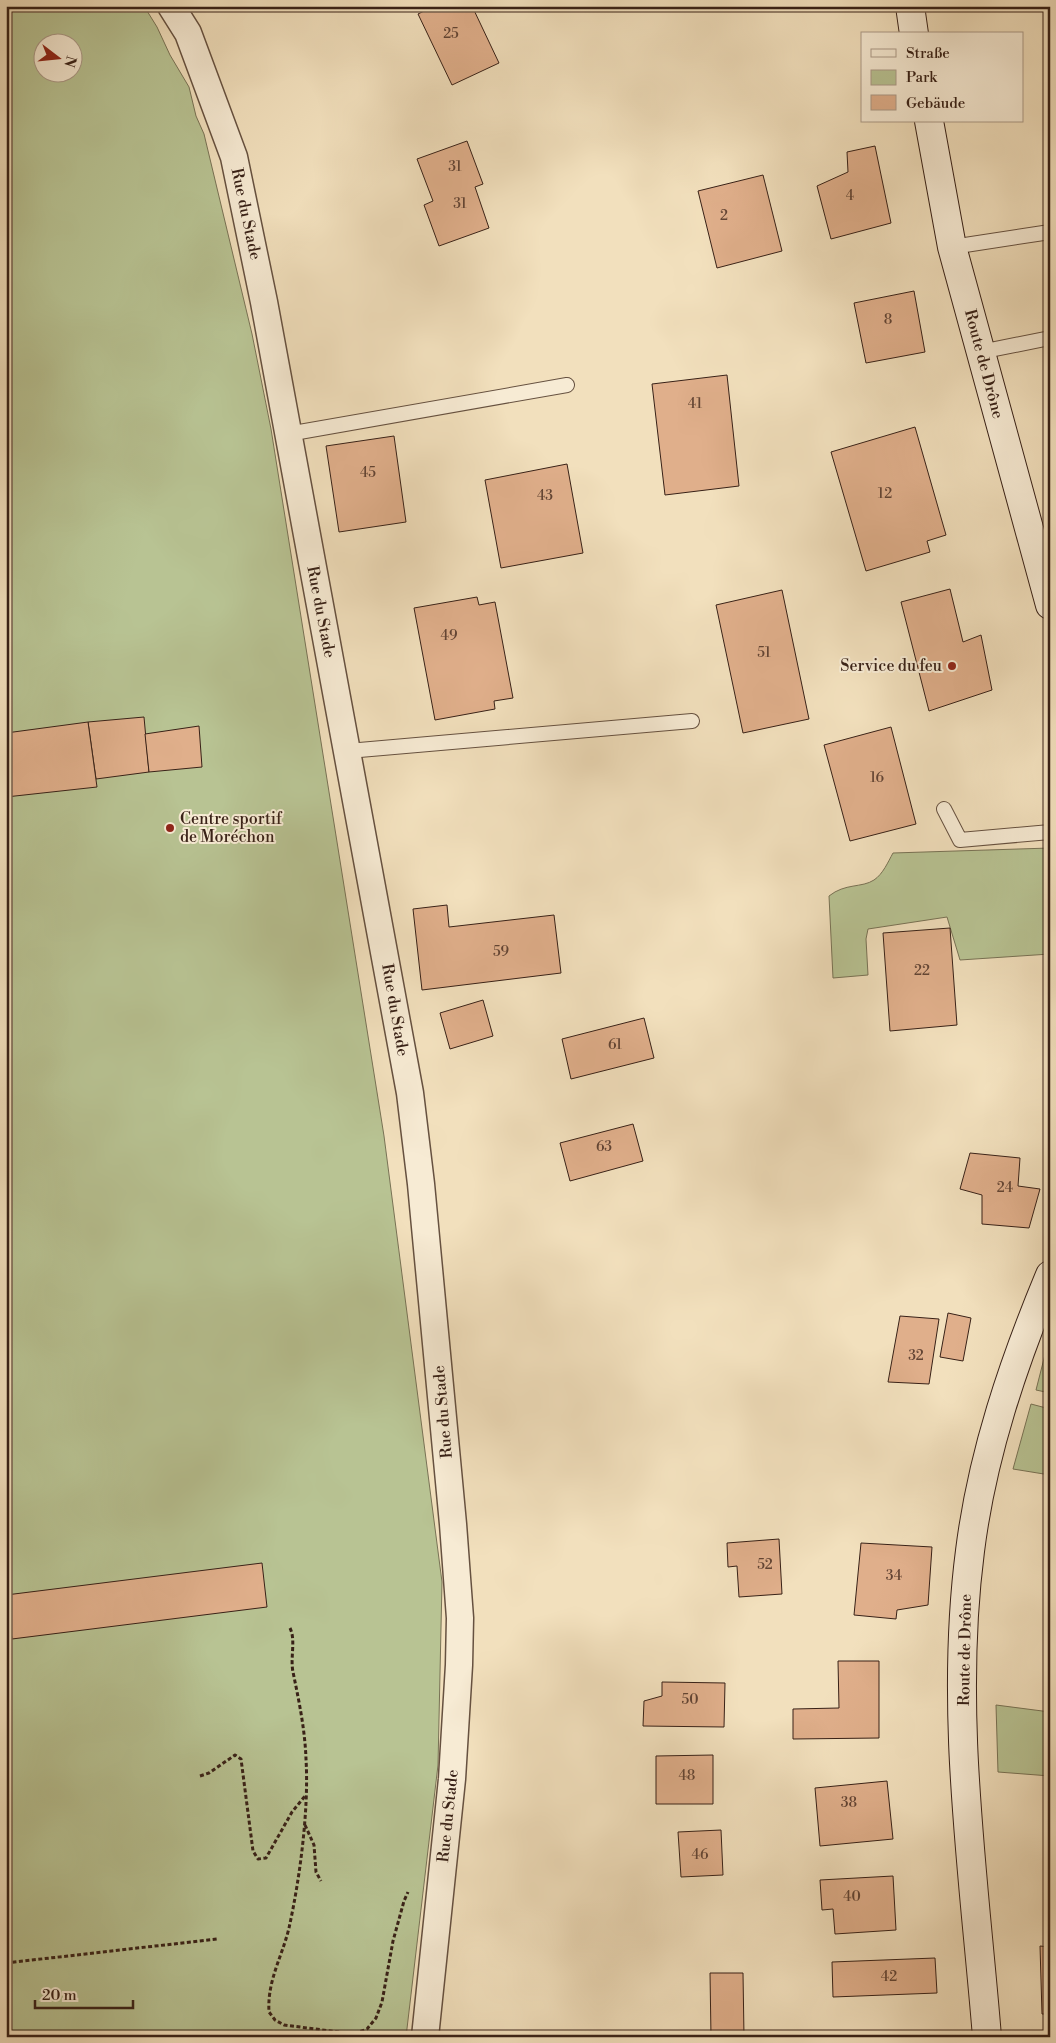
<svg xmlns="http://www.w3.org/2000/svg" width="1056" height="2043" font-family="'Libre Bodoni',serif">
  <style>
    .green { fill: #b8c393; stroke: #787255; fill-rule: evenodd }
    .building { fill: #e0af8b; stroke: #382117 }
    .lines { fill: none; stroke-linecap: round; stroke-linejoin: round }
    .lane-casing { stroke: #665140; stroke-width: 16 }
    .street-casing { stroke: #665140; stroke-width: 29 }
    .secondary-casing { stroke: #382117; stroke-width: 30 }
    .path { stroke: #382117; stroke-width: 3; stroke-dasharray: 4 2.5; stroke-linecap: butt }
    .lane { stroke: #f7ebd4; stroke-width: 14 }
    .street { stroke: #f7ebd4; stroke-width: 26 }
    .secondary { stroke: #f7ebd4; stroke-width: 28 }
    .poi-dot { fill: #8f2418; stroke: #f7ebd4; stroke-width: 2 }
    .labels { text-anchor: middle; dominant-baseline: central; stroke-width: 4; stroke-linejoin: round; paint-order: stroke }
    .number-label { font-size: 14px; fill: #624434 }
    .street-label { font-size: 16px; fill: #382117; stroke: #f7ebd4 }
    .poi-label { font-size: 16px; fill: #382117; stroke: #f7ebd4; text-anchor: end }
  </style>
  <rect width="100%" height="100%" fill="#f2e0bd"/>
  <filter id="stains"><feTurbulence type="fractalNoise" baseFrequency=".004" numOctaves="4"/><feColorMatrix values="0 0 0 0 .2 0 0 0 0 .09 0 0 0 0 .02 0 0 0 .5 -.17"/></filter>
  <radialGradient id="worn" r=".72"><stop offset=".6" stop-color="#630" stop-opacity="0"/><stop offset="1" stop-color="#630" stop-opacity=".3"/></radialGradient>
  <g class="green">
    <path d="M6 6H144L157 27 170 55 189 87 196 116 204 134 252 334 271 429 384 1136 442 1582 438 1765 406 2037H6ZM42 42H72V72H42Z"/>
    <path d="M1050 848V954L960 960 947 917 868 929 866 939 868 975 833 978 829 896C845 883 862 888 874 880 883 874 888 862 893 853Z"/>
    <path d="M1050 1335V1393L1036 1390Z"/>
    <path d="M1031 1404 1050 1409V1475L1013 1469Z"/>
    <path d="M996 1705 1050 1712V1776L998 1772Z"/>
  </g>
  <g class="building">
    <path d="M434 6H472L499 63 452 85 418 14Z"/>
    <path d="M467 141 483 184 475 187 489 228 439 246 424 205 433 201 417 159Z"/>
    <path d="M875 146 891 223 831 239 817 186 848 172 847 152Z"/>
    <path d="M763 175 782 251 717 268 698 191Z"/>
    <path d="M914 291 925 352 866 363 854 303Z"/>
    <path d="M727 375 739 486 665 495 652 384Z"/>
    <path d="M915 427 946 535 927 541 930 552 866 571 831 452Z"/>
    <path d="M394 436 406 522 339 532 326 446Z"/>
    <path d="M567 464 583 553 501 568 485 480Z"/>
    <path d="M950 589 963 642 981 635 992 690 929 711 901 602Z"/>
    <path d="M782 590 809 719 743 733 716 605Z"/>
    <path d="M477 597 479 605 495 602 513 698 494 701 495 709 435 720 414 608Z"/>
    <path d="M144 717 149 772 96 779 88 722Z"/>
    <path d="M88 722 97 787 6 797V733Z"/>
    <path d="M199 726 202 767 149 772 145 734Z"/>
    <path d="M891 727 916 824 850 841 824 745Z"/>
    <path d="M447 905 449 927 554 915 561 973 422 990 413 909Z"/>
    <path d="M950 928 957 1025 890 1031 883 933Z"/>
    <path d="M483 1000 493 1036 450 1049 440 1013Z"/>
    <path d="M644 1018 654 1058 571 1079 562 1039Z"/>
    <path d="M633 1124 643 1161 570 1181 560 1143Z"/>
    <path d="M970 1153 1020 1158 1018 1186 1040 1189 1029 1228 982 1224V1195L960 1189Z"/>
    <path d="M948 1313 971 1318 963 1361 940 1357Z"/>
    <path d="M900 1316 939 1319 929 1384 888 1382Z"/>
    <path d="M779 1539 782 1594 739 1597 737 1566 728 1567 727 1543Z"/>
    <path d="M861 1543 932 1547 928 1605 897 1610 896 1619 854 1615Z"/>
    <path d="M262 1563 267 1607 12 1639 6 1595Z"/>
    <path d="M838 1661H879V1738L793 1739V1709L839 1708Z"/>
    <path d="M662 1682 725 1683 724 1727 643 1726 644 1701 662 1696Z"/>
    <path d="M713 1755V1804H656V1756Z"/>
    <path d="M887 1781 893 1839 820 1846 815 1788Z"/>
    <path d="M721 1830 723 1875 681 1877 678 1832Z"/>
    <path d="M893 1876 896 1930 835 1934 833 1909 822 1910 820 1880Z"/>
    <path d="M1040 1946 1050 1947V2014H1042Z"/>
    <path d="M935 1958 937 1993 833 1997 832 1962Z"/>
    <path d="M710 1973H743L744 2037H711Z"/>
  </g>
  <g class="lines">
    <defs>
      <g id="lane">
        <path d="M952 247 1050 232"/>
        <path d="M980 352 1050 338"/>
        <path d="M288 434 567 385"/>
        <path d="M348 751 692 721"/>
        <path d="M944 809 960 840 1050 832"/>
      </g>
      <path id="street" d="M171 6 188 33 234 157 264 302 410 1093 421 1184 453 1524 460 1618 459 1665 452 1779 425 2037"/>
      <g id="secondary">
        <path d="M910 6 914 34"/>
        <path d="M929 121 952 247 1050 605"/>
        <path d="M987 2037C974 1876 949 1712 970 1551 982 1455 1013 1364 1050 1275"/>
      </g>
    </defs>
    <use href="#lane" class="lane-casing"/>
    <use href="#street" class="street-casing"/>
    <use href="#secondary" class="secondary-casing"/>
    <g class="path">
      <path d="M290 1628C296 1640 290 1658 293 1672 299 1701 305 1730 306 1759 309 1809 300 1878 289 1928 282 1957 267 1981 269 2012L275 2020 284 2025 354 2034 367 2029 376 2018 382 2002 393 1941 404 1901 408 1892"/>
      <path d="M200 1776 209 1773 235 1755 241 1759 253 1851 258 1859 266 1858 292 1812 305 1796"/>
      <path d="M305 1825 314 1845 316 1872 321 1881"/>
      <path d="M6 1963 217 1939"/>
    </g>
    <use href="#lane" class="lane"/>
    <use href="#street" class="street"/>
    <use href="#secondary" class="secondary"/>
  </g>
  <g class="poi-dot">
    <circle cx="952" cy="666" r="5"/>
    <circle cx="170" cy="828" r="5"/>
  </g>
  <g class="labels">
    <g class="number-label">
      <text x="451" y="34">25</text>
      <text x="455" y="167">31</text>
      <text x="850" y="196">4</text>
      <text x="460" y="204">31</text>
      <text x="724" y="216">2</text>
      <text x="888" y="320">8</text>
      <text x="695" y="404">41</text>
      <text x="368" y="473">45</text>
      <text x="885" y="494">12</text>
      <text x="545" y="496">43</text>
      <text x="449" y="636">49</text>
      <text x="764" y="653">51</text>
      <text x="877" y="778">16</text>
      <text x="501" y="952">59</text>
      <text x="922" y="971">22</text>
      <text x="615" y="1045">61</text>
      <text x="604" y="1147">63</text>
      <text x="1005" y="1188">24</text>
      <text x="916" y="1356">32</text>
      <text x="765" y="1565">52</text>
      <text x="894" y="1576">34</text>
      <text x="690" y="1700">50</text>
      <text x="687" y="1776">48</text>
      <text x="849" y="1803">38</text>
      <text x="700" y="1855">46</text>
      <text x="852" y="1897">40</text>
      <text x="889" y="1977">42</text>
    </g>
    <g class="street-label">
      <text transform="translate(246 214) rotate(78)">Rue du Stade</text>
      <text transform="translate(984 364) rotate(75)">Route de Drône</text>
      <text transform="translate(321 612) rotate(79)">Rue du Stade</text>
      <text transform="translate(395 1010) rotate(80)">Rue du Stade</text>
      <text transform="translate(443 1412) rotate(-95)">Rue du Stade</text>
      <text transform="translate(965 1650) rotate(-89)">Route de Drône</text>
      <text transform="translate(448 1816) rotate(-84)">Rue du Stade</text>
    </g>
    <g class="poi-label">
      <text x="942" y="666">Service du feu</text>
      <text x="180" y="819" text-anchor="start">Centre sportif<tspan x="180" dy="18">de Moréchon</tspan></text>
    </g>
  </g>
  <rect width="1056" height="2043" fill="none" stroke="#f2e0bd" stroke-width="25"/>
  <rect x="8" y="8" width="1041" height="2028" fill="none" stroke="#382117" stroke-width="2.5"/>
  <rect x="12" y="12" width="1031" height="2018" fill="none" stroke="#382117"/>
  <rect x="861" y="32" width="162" height="90" fill="#f7ebd4" stroke="#ab9a88"/>
  <rect x="871" y="49" width="25" height="8" fill="#f7ebd4" stroke="#ab9a88"/>
  <text x="906" y="58" font-size="15" fill="#382117">Straße</text>
  <rect x="871" y="70" width="25" height="15" fill="#b8c393" stroke="#ab9a88"/>
  <text x="906" y="82" font-size="15" fill="#382117">Park</text>
  <rect x="871" y="95" width="25" height="15" fill="#e0af8b" stroke="#ab9a88"/>
  <text x="906" y="108" font-size="15" fill="#382117">Gebäude</text>
  <g transform="translate(58 58) rotate(106)"><circle r="24" fill="#f7ebd4" stroke="#ab9a88"/>
  <path d="M0-4L9 19L0 12L-9 19Z" fill="#8f2418"/>
  <text y="-8" font-size="14" font-weight="bold" text-anchor="middle" fill="#382117">N</text>
  </g>
  <path d="M35 2000v8h98v-8" fill="none" stroke="#382117" stroke-width="2.5"/>
  <text x="42" y="2000" font-size="15" fill="#382117" stroke="#f7ebd4" stroke-width="4" paint-order="stroke">20 m</text>
  <rect width="100%" height="100%" filter="url(#stains)"/>
  <rect width="100%" height="100%" fill="url(#worn)"/>
</svg>
